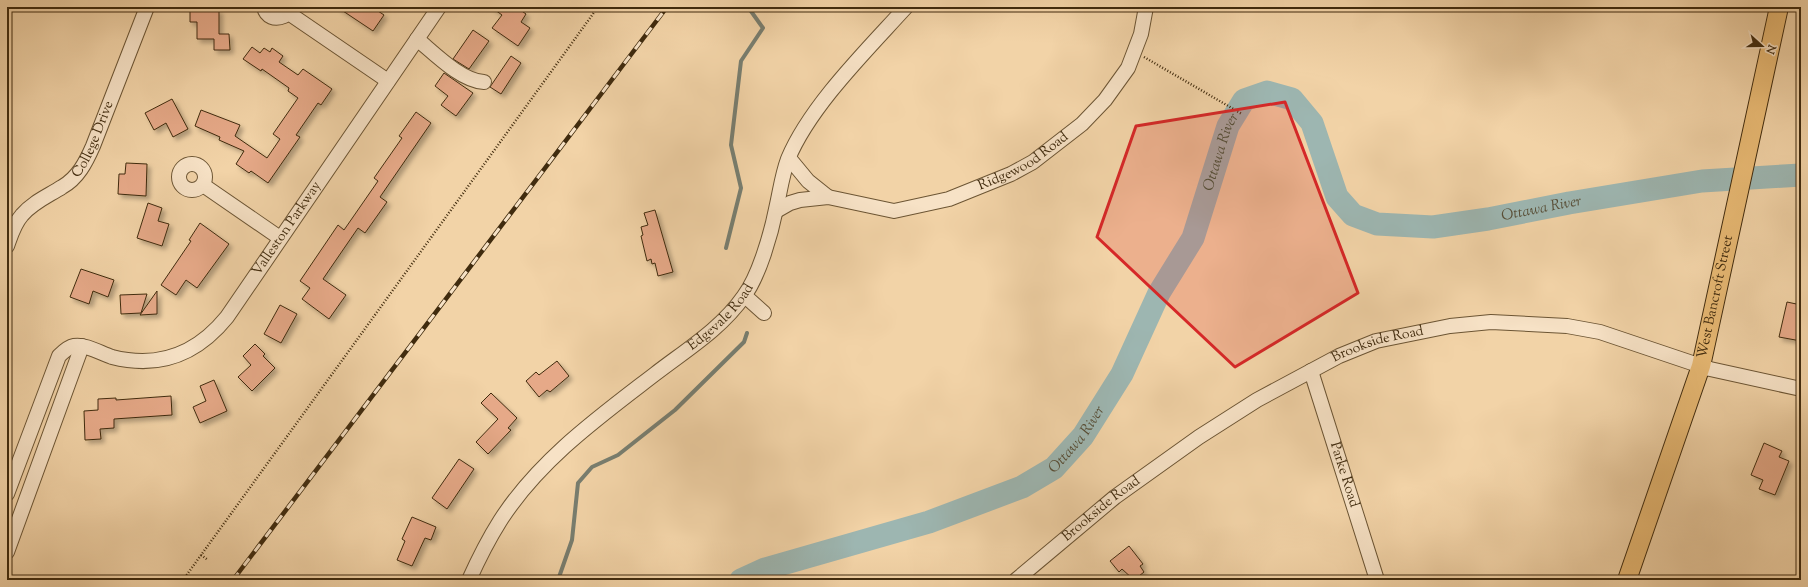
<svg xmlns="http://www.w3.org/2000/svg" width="1808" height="587" font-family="'Sorts Mill Goudy',serif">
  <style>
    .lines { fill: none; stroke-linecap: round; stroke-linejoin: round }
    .stream { stroke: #787e70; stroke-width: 4 }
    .river { stroke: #9db6b1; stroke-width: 23 }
    .building { fill: #e6a988; stroke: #402b0e; filter: url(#shadow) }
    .minor-casing { stroke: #6c5534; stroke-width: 16 }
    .major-casing { stroke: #402b0e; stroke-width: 20 }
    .path { stroke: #402b0e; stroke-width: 2.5; stroke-dasharray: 1 2; stroke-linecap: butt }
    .minor { stroke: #f7e2c6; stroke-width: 14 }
    .major { stroke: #e9ba74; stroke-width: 18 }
    .rail-casing { stroke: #402b0e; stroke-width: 4.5 }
    .rail { stroke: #f7e2c6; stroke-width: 3; stroke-dasharray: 9; stroke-linecap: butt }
    .marked { fill: #d62828; fill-opacity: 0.2; stroke: #d62828; stroke-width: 3; stroke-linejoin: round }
    .labels { text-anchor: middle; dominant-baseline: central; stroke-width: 4; stroke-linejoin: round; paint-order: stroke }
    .street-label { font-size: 14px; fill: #402b0e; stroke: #f7e2c6 }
    .water-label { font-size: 15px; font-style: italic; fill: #574e37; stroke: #f7e2c6 }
  </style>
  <defs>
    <filter id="shadow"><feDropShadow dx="3.5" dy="3.5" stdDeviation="2" flood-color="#0004"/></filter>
  </defs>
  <rect width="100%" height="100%" fill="#f2d3a7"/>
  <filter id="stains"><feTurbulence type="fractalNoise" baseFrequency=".005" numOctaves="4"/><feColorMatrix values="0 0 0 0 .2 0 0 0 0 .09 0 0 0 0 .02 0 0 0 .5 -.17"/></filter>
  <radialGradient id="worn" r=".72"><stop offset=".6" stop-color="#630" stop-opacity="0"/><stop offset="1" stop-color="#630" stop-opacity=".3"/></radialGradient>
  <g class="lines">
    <g class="stream">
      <path d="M726 248 741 188 731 145 741 61 763 28 748 7"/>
      <path d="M558 580 572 540 578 483 592 467 618 455 675 410 744 342 747 333"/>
    </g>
    <path class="river" id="s1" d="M741 580 765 569 929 522 1022 487 1054 468 1083 436 1122 374 1159 293 1193 238 1228 126 1244 100 1267 92 1292 99 1312 123 1337 197 1353 215 1377 224 1433 227 1488 219 1569 203 1702 181 1801 175"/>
  </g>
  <g class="building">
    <path d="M337 7H372L384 15 373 31Z"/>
    <path d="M491 7H516L526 14 521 22 530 28 518 46 492 28 502 15Z"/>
    <path d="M190 9 219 10V34H229L230 50H214V39H197V22H190Z"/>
    <path d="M473 30 489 41 469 69 453 59Z"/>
    <path d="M252 47 260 53 264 48 270 52 272 48 283 56 279 62 298 75 303 69 332 89 321 105 318 103 296 135 300 137 268 183 251 171 249 173 236 164 244 151 219 140 220 137 195 126 201 110 240 125 235 136 267 158 280 139 273 134 298 98 288 91 289 88 262 69 261 71 243 59Z"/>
    <path d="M511 56 521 63 501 94 490 87Z"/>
    <path d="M444 73 473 93 456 116 441 105 448 96 435 86Z"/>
    <path d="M172 99 188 129 173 137 166 123 154 130 145 113Z"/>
    <path d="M416 112 431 123 380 197 387 202 365 233 358 228 323 279 346 295 329 319 302 299 310 288 300 281 338 225 344 230 378 181 374 178 402 138 399 136Z"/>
    <path d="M126 163 147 164 146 196 118 194 119 174H125Z"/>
    <path d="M148 203 162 208 158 221 169 224 162 246 137 238Z"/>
    <path d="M655 210 673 272 658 276 655 263 652 264 651 259 647 261 641 236 643 235 641 227 648 225 644 213Z"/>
    <path d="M200 223 229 244 197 288 186 280 176 295 161 285 191 241 189 240Z"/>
    <path d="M81 269 114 280 108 297 93 291 89 304 70 297Z"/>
    <path d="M157 291V314L140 315Z"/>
    <path d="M147 294 141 313 121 314 120 295Z"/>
    <path d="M1787 302 1801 305V341L1779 337Z"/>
    <path d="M280 305 297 314 281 343 264 334Z"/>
    <path d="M255 344 265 354 263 356 275 368 252 391 238 377 251 365 243 356Z"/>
    <path d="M557 361 569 376 550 392 547 390 539 397 526 381 536 372 539 375Z"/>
    <path d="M214 380 227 411 200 423 193 407 206 401 200 386Z"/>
    <path d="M491 393 517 418 508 428 511 430 488 454 476 442 498 419 481 403Z"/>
    <path d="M171 396 172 415 114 419V428L100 429 101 439 85 440 84 411 98 410V399L116 398V400Z"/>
    <path d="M1764 443 1782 451 1779 457 1789 461 1775 495 1759 489 1763 480 1751 475Z"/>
    <path d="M459 459 474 469 447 509 432 498Z"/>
    <path d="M412 517 436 527 431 540 425 538 412 566 397 560 405 541 402 539Z"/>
    <path d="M1129 546 1143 564 1140 566 1144 572 1134 580 1122 569 1119 572 1110 561Z"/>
  </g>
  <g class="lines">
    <defs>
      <g id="minor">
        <path d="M264 7C266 17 275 20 284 16L290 7"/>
        <path d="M287 12 388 81"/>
        <path d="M417 39C434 53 461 81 484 82"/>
        <path d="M789 158 808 181 828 197"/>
        <circle cx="192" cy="177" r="13"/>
        <path d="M203 185 280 238"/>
        <path id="s2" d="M776 211 790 203 800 200 828 197 894 211 949 199 1011 174 1033 162 1082 124 1105 100 1128 68 1141 34 1146 7"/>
        <path id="s3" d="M7 246C11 235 14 224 22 215 33 202 48 196 62 187 78 178 86 162 93 146L147 7"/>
        <path d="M745 296 764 313"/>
        <path id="s4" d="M1311 371 1377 580"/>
        <path id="s5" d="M7 494 59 356C63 352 68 347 74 346 86 344 100 353 112 357 159 369 197 354 227 317L439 7"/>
        <path d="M7 552 82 346"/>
        <path id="s6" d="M469 580C478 560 488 540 500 521 539 460 599 417 655 374 686 350 721 329 744 296 759 276 771 234 776 209 780 192 782 175 788 159 810 106 867 50 906 7"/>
        <path id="s7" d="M1016 580 1115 497 1199 437 1257 400 1339 356 1376 341 1450 326 1491 322 1567 326 1600 332 1710 369 1801 389"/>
      </g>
      <g id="major">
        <path id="s8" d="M1627 580 1701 366 1779 7"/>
      </g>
    </defs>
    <use href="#minor" class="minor-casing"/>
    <use href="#major" class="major-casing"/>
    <g class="path">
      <path d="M1144 57 1242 114"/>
      <path d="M201 555 208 560"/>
      <path d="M183 580 598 7"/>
    </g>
    <use href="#minor" class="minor"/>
    <use href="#major" class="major"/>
    <defs>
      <path id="rail" d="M233 580 667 7"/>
    </defs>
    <use href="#rail" class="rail-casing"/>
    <use href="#rail" class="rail"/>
  </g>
  <path class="marked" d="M1285 102 1358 293 1235 367 1097 237 1136 126Z"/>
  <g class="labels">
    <g class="street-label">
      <text stroke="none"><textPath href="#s3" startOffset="142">College Drive</textPath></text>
      <text stroke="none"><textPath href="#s2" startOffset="262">Ridgewood Road</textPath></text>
      <text stroke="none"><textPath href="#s5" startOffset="442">Valleston Parkway</textPath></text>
      <text stroke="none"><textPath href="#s8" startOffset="297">West Bancroft Street</textPath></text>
      <text stroke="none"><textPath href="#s6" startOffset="369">Edgevale Road</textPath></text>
      <text stroke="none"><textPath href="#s7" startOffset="435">Brookside Road</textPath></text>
      <text stroke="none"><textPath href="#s4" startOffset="109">Parke Road</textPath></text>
      <text stroke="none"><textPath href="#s7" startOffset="111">Brookside Road</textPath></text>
    </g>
    <g class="water-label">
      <text stroke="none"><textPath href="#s1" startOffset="694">Ottawa River</textPath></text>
      <text stroke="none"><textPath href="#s1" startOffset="1127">Ottawa River</textPath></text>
      <text stroke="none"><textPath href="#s1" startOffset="370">Ottawa River</textPath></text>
    </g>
  </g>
  <rect width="1808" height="587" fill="none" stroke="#f2d3a7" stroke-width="24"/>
  <rect x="8" y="8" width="1792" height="571" fill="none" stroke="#402b0e" stroke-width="2"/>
  <rect x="12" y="12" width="1784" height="563" fill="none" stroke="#402b0e"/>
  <g transform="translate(1762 46) rotate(111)" stroke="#f7e2c6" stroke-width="3" paint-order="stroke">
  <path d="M0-3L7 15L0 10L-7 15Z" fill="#402b0e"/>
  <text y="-6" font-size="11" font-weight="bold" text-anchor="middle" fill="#402b0e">N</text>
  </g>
  <rect width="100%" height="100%" filter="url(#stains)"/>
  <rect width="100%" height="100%" fill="url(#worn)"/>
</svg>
